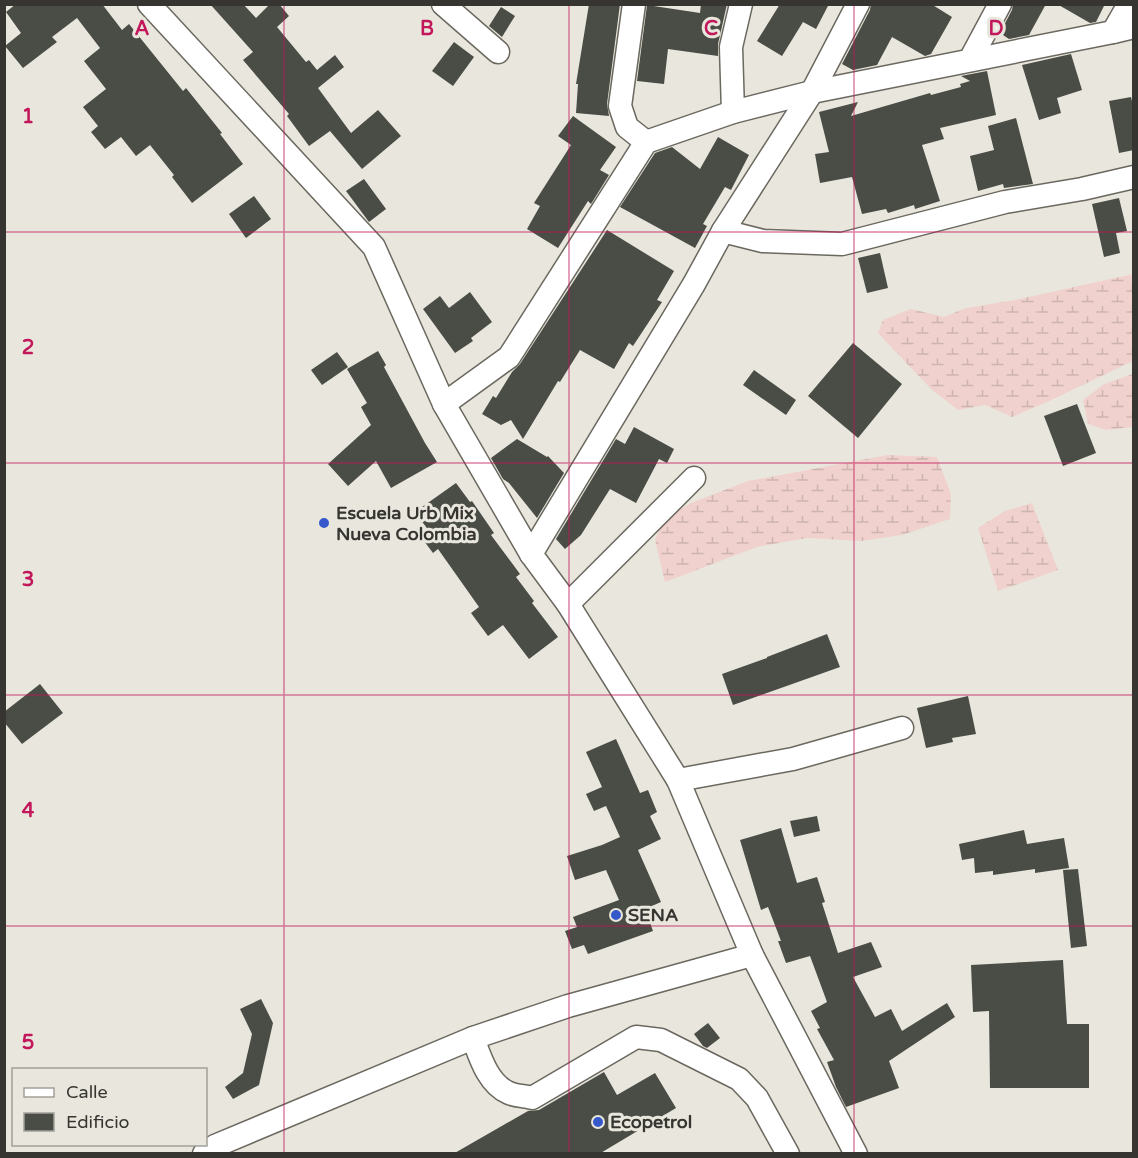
<svg xmlns="http://www.w3.org/2000/svg" width="1138" height="1158" font-family="'Varela Round',sans-serif">
  <style>
    .wetland { fill: url(#wetland-marsh) }
    .building { fill: #494d45 }
    .lines { fill: none; stroke-linecap: round; stroke-linejoin: round }
    .minor-casing { stroke: #6a685f; stroke-width: 25 }
    .minor { stroke: #fff; stroke-width: 22 }
    .grid { fill: none; stroke: #c2185b; stroke-width: 1.5; stroke-opacity: 0.55 }
    .poi-dot { fill: #3559ca; stroke: #e9e7dd; stroke-width: 2 }
    .labels { text-anchor: middle; dominant-baseline: central; stroke-width: 6; stroke-linejoin: round; paint-order: stroke }
    .poi-label { font-size: 18px; font-weight: bold; fill: #363531; stroke: #e9e7dd; text-anchor: start }
    .grid-label { font-size: 20px; text-anchor: middle; font-weight: bold; fill: #c2185b; stroke: #e9e7dd; stroke-width: 6; stroke-linejoin: round; paint-order: stroke }
  </style>
  <defs>
    <pattern id="wetland-marsh" width="20" height="14" patternUnits="userSpaceOnUse" patternTransform="scale(1.5)"><rect width="20" height="14" fill="#f0d1cd"/><path d="M1 5h8M5 5V1M11 12h8M15 12V8" fill="none" stroke="#ceb4b0"/></pattern>
  </defs>
  <rect width="100%" height="100%" fill="#e9e7dd"/>
  <g class="wetland">
    <path d="M1133 274V361L1047 402 1012 417 985 405 958 410 932 390 878 333 883 320 911 309 944 317 966 308 1015 300Z"/>
    <path d="M1133 374V427L1106 430 1088 424 1083 400 1104 384Z"/>
    <path d="M888 455 937 457 951 494 950 519 902 535 862 541 807 538 757 547 665 582 655 540 664 519 691 503 748 481Z"/>
    <path d="M1032 503 1058 570 998 591 978 528 1005 511Z"/>
  </g>
  <g class="building">
    <path d="M16 4H102L122 30 129 24 183 91 186 88 222 133 220 134 243 164 192 203 172 177 174 175 150 145 136 156 121 137 105 149 91 132 98 126 83 107 106 89 84 61 100 48 77 18 52 37 57 42 23 68 5 46 21 33 6 12Z"/>
    <path d="M210 4H243L256 18 270 4H279L289 16 277 27 306 62 309 60 317 70 335 55 344 67 318 88 351 133 378 110 401 136 362 169 330 131 309 146 287 116 289 114 243 60 253 52Z"/>
    <path d="M589 4H620L607 104 609 116 576 113 578 84H576Z"/>
    <path d="M701 4H727L718 44V56L668 49 664 84 637 81 647 5 700 13Z"/>
    <path d="M780 4H829L816 29 803 22 782 56 757 41Z"/>
    <path d="M871 4H931L952 17 931 54 925 56 892 37 877 65 853 70 842 64 870 10Z"/>
    <path d="M1013 4H1046L1029 35 1009 39 1000 33 1012 10Z"/>
    <path d="M1057 4H1105L1096 22 1090 23Z"/>
    <path d="M501 7 515 16 502 37 489 26Z"/>
    <path d="M454 42 474 57 453 86 432 71Z"/>
    <path d="M1071 54 1082 90 1057 98 1061 113 1039 120 1022 65Z"/>
    <path d="M987 71 996 115 940 128 944 139 922 145 940 201 915 209 914 205 888 213 886 209 862 214 852 177 820 183 815 154 829 152 819 112 858 102 851 116 930 93 931 95 961 87 960 84 970 81 961 76Z"/>
    <path d="M1131 97 1134 110V150L1119 153 1109 101Z"/>
    <path d="M573 116 616 147 600 170 609 175 591 204 588 201 558 248 527 229 540 206 534 203 571 145 558 136Z"/>
    <path d="M1016 118 1033 184 1004 188 1003 184 978 191 970 156 994 150 988 126Z"/>
    <path d="M718 137 749 155 731 190 725 187 703 224 707 226 695 248 620 207 655 153 672 147 700 169Z"/>
    <path d="M364 179 386 209 369 222 346 191Z"/>
    <path d="M254 196 271 219 246 238 229 214Z"/>
    <path d="M1119 198 1127 231 1116 233 1120 253 1104 257 1092 204Z"/>
    <path d="M607 230 674 271 657 300 662 302 633 346 629 343 614 369 580 350 560 382 558 381 523 439 511 420 501 425 482 414 493 396 496 398 512 372 520 364Z"/>
    <path d="M880 253 888 288 867 293 858 258Z"/>
    <path d="M470 292 492 322 471 338 473 341 455 353 423 309 440 296 449 308Z"/>
    <path d="M853 343 902 384 858 438 808 396Z"/>
    <path d="M378 351 386 365 384 367 425 443 437 462 391 488 376 461 348 486 328 464 371 425 361 407 367 403 347 369Z"/>
    <path d="M337 352 348 367 322 385 311 370Z"/>
    <path d="M754 370 796 400 786 415 743 385Z"/>
    <path d="M1077 404 1096 453 1063 466 1044 416Z"/>
    <path d="M634 427 674 449 667 463 659 459 636 503 610 489 581 535 565 549 556 539 616 439 625 444Z"/>
    <path d="M517 439 547 457 548 456 564 473 537 518 509 483 503 479 491 458Z"/>
    <path d="M456 483 470 502 472 501 494 533 491 535 520 574 516 577 534 601 532 603 558 637 529 659 503 625 488 636 471 613 479 607 438 549 433 553 421 537 429 531 415 512Z"/>
    <path d="M827 634 840 667 733 705 722 674 767 658V657Z"/>
    <path d="M40 684 63 713 22 744 4 722V712Z"/>
    <path d="M968 696 976 734 952 738 953 742 926 748 917 708Z"/>
    <path d="M616 739 640 793 648 790 657 812 650 816 661 839 638 850 661 902 645 909 653 931 588 954 584 945 572 949 565 931 577 927 573 917 619 900 606 870 575 880 567 856 602 845 620 837 606 806 594 811 586 794 602 787 586 752Z"/>
    <path d="M817 816 820 831 794 837 790 821Z"/>
    <path d="M781 828 797 883 817 877 825 902 822 903 838 953 871 942 882 967 853 977 875 1017 891 1009 902 1031 947 1003 955 1017 889 1061 899 1088 846 1107 836 1087 827 1062 834 1060 817 1029 820 1028 811 1011 827 1002 810 956 786 963 778 941H781L768 907 761 910 740 840Z"/>
    <path d="M1024 830 1027 844 1064 838 1069 868 1035 873V869L993 875V871L975 873 974 858 962 860 959 844Z"/>
    <path d="M1078 869 1087 946 1071 948 1063 870Z"/>
    <path d="M1063 960 1067 1024H1089V1088H990L989 1011 973 1012 971 965Z"/>
    <path d="M261 999 273 1023 259 1085 233 1099 225 1087 243 1073 252 1034 240 1009Z"/>
    <path d="M708 1023 720 1038 707 1048 703 1046 694 1034Z"/>
    <path d="M604 1072 617 1095 655 1073 676 1108 599 1154H453L528 1111 539 1110Z"/>
  </g>
  <g class="lines">
    <defs>
      <g id="minor">
        <path d="M149 4 374 247 444 404 531 554 568 604 678 780 752 955 856 1154"/>
        <path d="M443 4 498 52"/>
        <path d="M634 4 620 106 627 127 646 142"/>
        <path d="M1113 32 1129 4"/>
        <path d="M970 60 1000 4"/>
        <path d="M733 112 731 47 741 4"/>
        <path d="M723 231 763 241 842 244 1005 202 1082 189 1134 177"/>
        <path d="M444 404 509 357 646 142 733 112 812 92 1113 32 1134 27"/>
        <path d="M531 554 694 284 723 231 812 92 858 4"/>
        <path d="M568 604 694 478"/>
        <path d="M678 780 793 759 902 728"/>
        <path d="M473 1038C480 1057 488 1084 509 1093 516 1096 525 1096 532 1098L636 1037 661 1040 739 1079 757 1098 788 1154"/>
        <path d="M204 1154 215 1146 473 1038 568 1006 752 955"/>
      </g>
    </defs>
    <use href="#minor" class="minor-casing"/>
    <use href="#minor" class="minor"/>
  </g>
  <path class="grid" d="M284 4V1154M569 4V1154M854 4V1154M4 232H1134M4 463H1134M4 695H1134M4 926H1134"/>
  <g class="poi-dot">
    <circle cx="324" cy="523" r="6"/>
    <circle cx="616" cy="915" r="6"/>
    <circle cx="598" cy="1122" r="6"/>
  </g>
  <g class="labels">
    <g class="poi-label">
      <text x="336" y="513">Escuela Urb Mix<tspan x="336" dy="21">Nueva Colombia</tspan></text>
      <text x="628" y="915">SENA</text>
      <text x="610" y="1122">Ecopetrol</text>
    </g>
  </g>
  <g class="grid-label">
    <text x="142" y="35">A</text>
    <text x="427" y="35">B</text>
    <text x="711" y="35">C</text>
    <text x="996" y="35">D</text>
    <text x="28" y="123">1</text>
    <text x="28" y="354">2</text>
    <text x="28" y="586">3</text>
    <text x="28" y="817">4</text>
    <text x="28" y="1049">5</text>
  </g>
  <rect width="1138" height="1158" fill="none" stroke="#363531" stroke-width="12"/>
  <rect x="12" y="1068" width="195" height="78" fill="#e9e7dd" stroke="#a1a098" stroke-width="1.5"/>
  <rect x="24" y="1088" width="30" height="9" fill="#ffffff" stroke="#a1a098" stroke-width="1.5"/>
  <text x="66" y="1098" font-size="18" fill="#363531">Calle</text>
  <rect x="24" y="1113" width="30" height="18" fill="#494d45" stroke="#a1a098" stroke-width="1.5"/>
  <text x="66" y="1128" font-size="18" fill="#363531">Edificio</text>
</svg>
